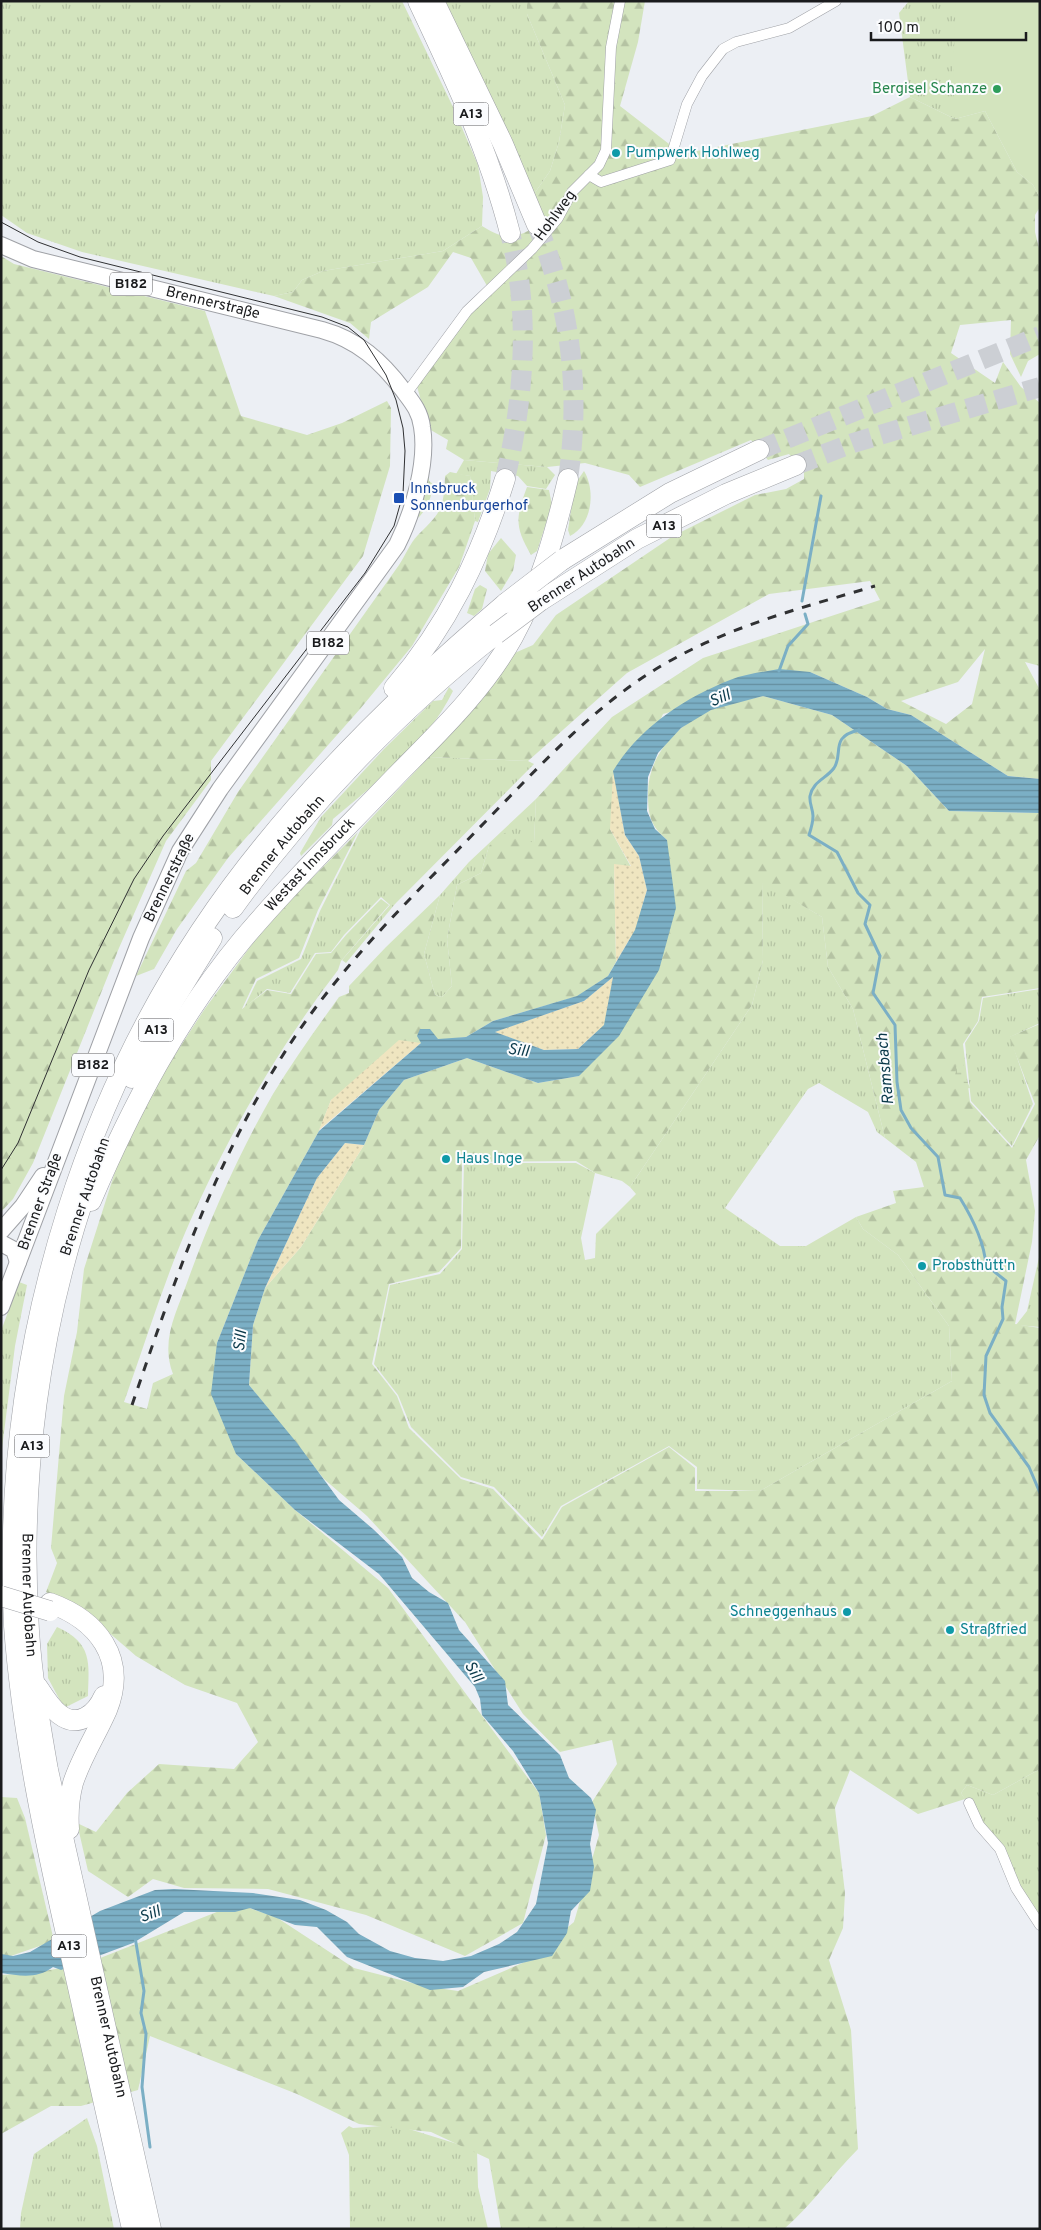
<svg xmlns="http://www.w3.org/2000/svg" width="1041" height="2230" font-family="Overpass,sans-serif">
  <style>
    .grass { fill: url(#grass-tufts) }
    .forest { fill: url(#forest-firs); fill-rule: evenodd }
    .wetland { fill: url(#wetland-marsh) }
    .sand { fill: url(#sand-dots) }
    .green { fill: #d3e4be }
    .water { fill: url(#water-rules); fill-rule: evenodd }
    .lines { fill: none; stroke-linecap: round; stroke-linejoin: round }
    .stream { stroke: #7bafc5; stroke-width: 3 }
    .highway-tunnel { stroke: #cccfd4; stroke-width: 20; stroke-dasharray: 20 10; stroke-linecap: butt }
    .street-casing { stroke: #9fa1a6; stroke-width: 11 }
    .primary-casing { stroke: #9fa1a6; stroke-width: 18 }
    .highway-casing { stroke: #9fa1a6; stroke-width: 21 }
    .street { stroke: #fff; stroke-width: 10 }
    .primary { stroke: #fff; stroke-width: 16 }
    .highway { stroke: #fff; stroke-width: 20 }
    .tram { stroke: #303133; stroke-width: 1 }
    .rail { stroke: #303133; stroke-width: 3; stroke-dasharray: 9 9; stroke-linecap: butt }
    .highway-bridge-casing { stroke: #9fa1a6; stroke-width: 21; stroke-linecap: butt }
    .highway-bridge { stroke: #fff; stroke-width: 20 }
    .leisure-dot { fill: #2e9e5b; stroke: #fbfcfe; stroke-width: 2 }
    .culture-dot { fill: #0f9aa8; stroke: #fbfcfe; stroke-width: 2 }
    .transit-dot { fill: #1a4fb4; stroke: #fbfcfe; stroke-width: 2 }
    .labels { text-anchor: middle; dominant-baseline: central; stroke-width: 4; stroke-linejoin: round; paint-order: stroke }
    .shield { fill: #fbfcfe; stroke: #5e5e60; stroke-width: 1 }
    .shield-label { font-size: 14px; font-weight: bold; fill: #1a1b1d }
    .leisure-label { font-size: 15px; fill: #27864d; stroke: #fbfcfe; text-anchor: end }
    .culture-label { font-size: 15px; fill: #0d838f; stroke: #fbfcfe; text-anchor: start }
    .street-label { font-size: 15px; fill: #1a1b1d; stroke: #fbfcfe }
    .transit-label { font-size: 15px; fill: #164399; stroke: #fbfcfe; text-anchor: start }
    .water-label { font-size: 16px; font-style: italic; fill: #0a394a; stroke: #fbfcfe }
  </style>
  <defs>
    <pattern id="grass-tufts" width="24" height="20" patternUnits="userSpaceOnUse" patternTransform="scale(1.25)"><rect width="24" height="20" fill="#d3e4be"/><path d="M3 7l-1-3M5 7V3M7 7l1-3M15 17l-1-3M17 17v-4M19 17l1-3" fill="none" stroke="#b5c3a3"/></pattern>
    <pattern id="forest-firs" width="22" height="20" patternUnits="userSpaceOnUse" patternTransform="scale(1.25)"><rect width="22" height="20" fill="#d3e4be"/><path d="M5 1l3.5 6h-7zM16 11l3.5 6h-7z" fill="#b5c3a3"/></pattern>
    <pattern id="wetland-marsh" width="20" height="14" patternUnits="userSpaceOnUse" patternTransform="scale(1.25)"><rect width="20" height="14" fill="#d3e4be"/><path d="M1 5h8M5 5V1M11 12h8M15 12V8" fill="none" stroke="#b5c3a3"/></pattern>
    <pattern id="sand-dots" width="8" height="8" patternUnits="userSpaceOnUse" patternTransform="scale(1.25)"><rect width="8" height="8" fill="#efe5c0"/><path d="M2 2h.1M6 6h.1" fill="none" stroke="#ccc4a5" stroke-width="1.8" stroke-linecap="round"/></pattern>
    <pattern id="water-rules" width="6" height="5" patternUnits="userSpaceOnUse" patternTransform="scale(1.25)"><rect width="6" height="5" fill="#7bafc5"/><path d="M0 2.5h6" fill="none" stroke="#648e9f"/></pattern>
  </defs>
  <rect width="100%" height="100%" fill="#eceff4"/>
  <g class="grass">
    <path d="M1 1H402L453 107 478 165 483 197 482 226 443 251 323 271 302 280 293 292 274 296 82 252 27 233 1 215Z"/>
    <path d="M445 1H527V14L565 105 559 142 550 171 534 194Z"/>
    <path d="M909 1H969L955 119 910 97 899 13Z"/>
    <path d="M430 445 432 452 429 455V481L433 484C432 497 427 509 418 518Z"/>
    <path d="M464 460 547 467 555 475 546 489 527 486 518 476 491 471 490 489 478 522 475 521 470 476 456 474Z"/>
    <path d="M449 687 453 691C428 743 377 782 333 819L332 825 301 856 300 853 321 817 384 749 433 701 442 700Z"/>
    <path d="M429 757 528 761 534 764 395 904 346 963 342 960 390 905 381 897 344 935 331 952 315 953 290 993 267 989 244 1008 257 981 301 959 320 911 361 829Z"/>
    <path d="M536 799 534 843 489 846 481 873 457 885 447 939 452 986 442 997 435 995 424 954 440 895 469 862Z"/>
    <path d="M762 881 822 917 828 967 853 1009 885 1138 877 1132 868 1112 819 1083 808 1089 725 1208 780 1246H806L856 1217 863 1229 898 1255 949 1326 952 1381 760 1491 697 1489V1467L669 1446 561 1506 542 1537 494 1487 461 1477 411 1427 398 1395 374 1364 390 1285 440 1274 462 1249 464 1163H576L595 1173 581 1238 585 1260 595 1258 596 1234 636 1194 630 1187 752 1005 763 960Z"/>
    <path d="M1040 989V1023L1010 1037 1033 1104 1012 1146 971 1101 965 1043 979 1021 983 998Z"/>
    <path d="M1040 1253V1327L1016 1325 1027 1311Z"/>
    <path d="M19 1282 27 1285 15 1346 1 1456V1331Z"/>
    <path d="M57 1627C93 1643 89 1663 88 1696L64 1708 48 1678 47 1644Z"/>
    <path d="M1040 1769V1922L961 1793 967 1785 993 1795Z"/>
    <path d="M87 2118 97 2146 114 2229H20L21 2213 34 2154Z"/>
    <path d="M396 2125 477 2150 478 2187 488 2229H350L349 2155 341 2133 349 2126 353 2128Z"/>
  </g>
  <g class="forest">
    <path d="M527 1H645L638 42 620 106 682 154 872 116 910 97 955 119 985 111 1017 172 1033 185 1040 198V207L1035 215V232L1040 252V354L1028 361 1021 377 1010 354 1011 320 960 325 951 353 995 383 1003 362 1021 387 1040 403V666L1025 662 1040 690V779L1008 776 911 715 887 709 867 697 810 672 663 714 610 829 631 867 614 865 616 962 608 976 578 996 493 1021 466 1037 421 1043 331 1100 319 1131 258 1240 217 1343 236 1454 295 1510 388 1588 539 1793 546 1835 523 1923 465 1956 366 1915 268 1889 184 1888 153 1879 128 1897 88 1871 77 1823 96 1832 127 1793 159 1764 234 1769 258 1742 237 1703 185 1685 136 1656 92 1618 46 1592 57 1563 51 1548 64 1396 77 1332 84 1269 120 1156 152 1090 204 1010 253 943 295 895 358 832 318 910 299 958 256 979 242 1009 267 990 291 994 316 954 331 953 346 935 381 899 389 905 341 961 338 970C279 1047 232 1129 192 1217 165 1277 146 1341 124 1402L147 1409 153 1383 173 1374C160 1340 177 1312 188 1280 211 1216 239 1153 273 1094 293 1061 316 1029 339 997L349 993V986L386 947 440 895 424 954 435 995 442 997 452 986 447 939 457 885 481 873 489 846 506 832 534 843 536 799 612 717 703 658 880 600 870 581 769 594 627 673 528 761 429 757 510 655 533 645 556 615 673 536 755 495 786 489 804 479V472L789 454 768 460 751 440 640 487 629 475 585 463 547 467 464 460 446 449 448 440 429 429 416 383 468 313 490 291 471 258 453 252 428 287 371 322 369 339 350 323 274 296 293 292 302 280 323 271 443 251 482 226C509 243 517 237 543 223L534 194 550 171 559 142 565 105 527 14ZM985 649 972 704 946 724 901 701 958 682Z"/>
    <path d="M1 256 14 264 205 311 241 416 307 435 342 423 387 401 391 408 390 466 363 556 211 761V780L166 841 119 948 33 1163 13 1199 1 1212Z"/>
    <path d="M584 471C596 491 592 525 570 536L568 530 575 484Z"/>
    <path d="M450 472 470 476 475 521 459 567 412 646 360 709 228 858 177 929 154 969 136 976 186 871 196 863 238 792 399 565C405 556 410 543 418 535 440 513 444 510 445 476Z"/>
    <path d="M527 487 549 490 552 505 537 551 531 555C514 526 516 517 527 487Z"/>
    <path d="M501 538 516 555 513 571 501 591 485 571 488 554Z"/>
    <path d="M480 585 487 589 482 609 474 616 467 613 475 589Z"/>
    <path d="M763 696 832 715 907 766 949 811 1040 813V988L982 997 978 1021 963 1044 970 1102 1012 1148 1035 1104 1009 1037 1040 1024V1135L1026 1160 1035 1211 1032 1242 1015 1324 1040 1328V1769L993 1795 967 1785 961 1793 965 1799 918 1814 850 1770 835 1808 845 1893 843 1928 829 1960 851 2030 858 2149C832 2175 812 2205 784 2229H501L489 2159 431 2132 359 2124 297 2094 150 2036 138 2090 81 2106H51L1 2134V1975L32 1973 85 1964 237 1904 276 1917 354 1968 424 1986 458 1991 527 1961 574 1922 599 1835 592 1802 617 1764 612 1740 560 1752 523 1714 465 1622 367 1516 324 1479 249 1385 253 1325 265 1288 301 1247 364 1145 379 1110 404 1080 467 1058 538 1083 579 1076 667 840C650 825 648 815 648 793 648 756 677 724 711 710 727 703 746 700 763 696ZM762 882 822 917 828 967 853 1009 885 1138 916 1162 924 1187 893 1191 896 1203 856 1217 863 1229 898 1255 949 1326 952 1381 760 1491H695V1468L669 1447 562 1507 542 1540 493 1489 461 1479 409 1428 397 1396 372 1364 389 1284 439 1272 461 1248 462 1162 576 1161 595 1173 622 1181 630 1187 752 1005 763 960Z"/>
    <path d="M1 1797 17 1798 25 1818 54 1941 8 1957 1 1956Z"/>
  </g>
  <path class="wetland" d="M960 1061 964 1065V1074L970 1088 963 1089 955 1076 957 1062Z"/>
  <g class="sand">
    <path d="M613 771 625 835 639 856 647 890 635 930 616 962 614 864 631 866 610 829Z"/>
    <path d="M614 976 604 1025 578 1049 544 1050 494 1032 584 1001Z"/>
    <path d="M399 1040 421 1043 319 1130 331 1100Z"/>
    <path d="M345 1143 364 1145 301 1247 265 1288 317 1178Z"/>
  </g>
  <path class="green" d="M956 1H1040V198L1033 185 1017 172 985 111 955 119 953 75Z"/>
  <path class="water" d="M779 669 810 672 867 697 887 709 911 715 1008 776 1040 779V813L949 811 907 766 832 715 763 696 711 710 681 728 658 753 648 777 647 811 655 829 667 840 676 908 659 970 619 1036 579 1076 538 1083 467 1058 404 1080 379 1110 364 1145 345 1143 317 1178 265 1288 253 1325 249 1385 297 1443 339 1500 373 1529 402 1557 412 1578 429 1592 448 1603 459 1630 505 1681 508 1705 560 1755 569 1778 591 1798 596 1810 590 1844 594 1867 590 1891 571 1911 567 1933 552 1956 484 1972 463 1987 430 1990 347 1957 317 1927 295 1925 250 1908 235 1912H184L133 1943 61 1970 53 1967C37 1979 21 1976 1 1973V1954L13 1956 30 1952 100 1911 155 1890 174 1889 253 1893 300 1900 326 1910 347 1922 359 1934 390 1951 415 1958 443 1961 471 1956 499 1944 517 1932 536 1904 548 1843 539 1793 513 1751 482 1715 480 1699 475 1687 379 1574 295 1510 236 1454 211 1394 217 1343 258 1240 319 1131 421 1043 417 1036 420 1029H430L438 1039 466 1037 493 1021 577 996 608 976 635 930 647 890 639 856 625 835 613 771C639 728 684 698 730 680 745 674 763 672 779 669ZM613 977 604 1025 578 1049 544 1050 495 1032 584 1001Z"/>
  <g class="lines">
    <g class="stream">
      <path d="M802 601 821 496"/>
      <path d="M779 671 788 646 808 624 805 614"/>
      <path d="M859 730C829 737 844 753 834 768 826 779 813 781 810 796 809 803 813 809 813 816 813 822 811 829 809 835L837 852 858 893 870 905 865 924 880 956 873 993 895 1025 897 1082 901 1110 911 1128 938 1157 945 1195 960 1198C973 1219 984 1241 986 1265L1006 1281 1002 1307 1003 1319 986 1356 984 1395 990 1413 1029 1467 1040 1493"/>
      <path d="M135 1937 144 1991 141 2013 146 2034 142 2087 150 2147"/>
    </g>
    <g class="highway-tunnel">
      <path d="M537 225C571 308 581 391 568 479"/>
      <path d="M759 450 1040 336"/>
      <path d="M796 465 853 443 1040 387"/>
      <path d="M505 479C524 399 531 314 510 233"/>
    </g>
    <defs>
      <g id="street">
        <path d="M589 175 601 182 670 160 687 104 702 76 723 49 736 42 789 28 836 1"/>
        <path d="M406 394 467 311 532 249 558 218 572 192 599 165 606 150 611 47 620 1"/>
        <path d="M969 1803 979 1825 1000 1849 1016 1888 1040 1925"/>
      </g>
      <g id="primary">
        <path id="s1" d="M1 245 33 259 322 330C358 340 381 361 403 390 412 402 420 411 422 427 428 462 413 513 397 545L220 789 180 851 141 938 1 1307"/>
        <path d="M1 1231 23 1206 43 1176"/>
        <path d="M1 1243 14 1250 18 1262"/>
      </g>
      <g id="highway">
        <path d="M418 1C454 77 489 151 510 233"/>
        <path d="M434 1 503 144 537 225"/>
        <path d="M562 560 670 493 759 450"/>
        <path d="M540 601 637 539 726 494 796 465"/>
        <path d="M394 688C448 625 480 558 505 479"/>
        <path id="s2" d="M233 908C303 810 401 708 496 634"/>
        <path d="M132 1078 166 1013 212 938"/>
        <path id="s3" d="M89 1183C39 1326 19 1480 29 1631 32 1678 40 1724 48 1770L151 2229"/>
        <path id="s4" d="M91 1201C131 1108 178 1017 243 939 291 882 343 831 394 778 437 734 483 691 513 637 540 587 555 534 568 479"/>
        <path d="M50 1603C97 1620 128 1658 107 1710 96 1735 81 1758 73 1783 69 1798 68 1814 69 1829"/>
        <path d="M37 1686C43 1695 50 1707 59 1714 78 1729 96 1714 104 1696"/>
        <path d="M132 2229C111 2135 90 2041 69 1947 45 1841 22 1734 14 1626 0 1345 86 1063 264 845 336 756 419 677 506 603"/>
      </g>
    </defs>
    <use href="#street" class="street-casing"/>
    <use href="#primary" class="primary-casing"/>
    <use href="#highway" class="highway-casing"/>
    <use href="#street" class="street"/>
    <use href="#primary" class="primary"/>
    <use href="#highway" class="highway"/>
    <path class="tram" d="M1 222 38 242 80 257 322 317 348 327 364 340 386 375 396 400 403 428 405 451 403 494 394 526 365 573 163 836 134 879 89 970 18 1143 1 1170"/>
    <path class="rail" d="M132 1405C179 1267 226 1129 313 1011 364 942 426 883 485 822 542 764 597 702 668 662 733 625 805 607 875 586"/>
    <defs>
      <g id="highway-bridge">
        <path d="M506 603 562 560"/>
        <path d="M496 634 540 601"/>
        <path d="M1 1596 50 1611"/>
      </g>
    </defs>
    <use href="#highway-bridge" class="highway-bridge-casing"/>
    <use href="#highway-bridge" class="highway-bridge"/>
  </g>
  <circle class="leisure-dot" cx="997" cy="89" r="5"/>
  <g class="culture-dot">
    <circle cx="616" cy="153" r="5"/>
    <circle cx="446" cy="1159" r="5"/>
    <circle cx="922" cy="1266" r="5"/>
    <circle cx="847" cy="1612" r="5"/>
    <circle cx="950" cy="1630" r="5"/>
  </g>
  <rect class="transit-dot" x="393" y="492" width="12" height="12" rx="2.5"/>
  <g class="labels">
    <g class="shield">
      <rect x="453.5" y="102.5" width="35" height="23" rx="4"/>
      <rect x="110" y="272.5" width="42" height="23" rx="4"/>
      <rect x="646.5" y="514.5" width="35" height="23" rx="4"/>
      <rect x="307" y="631.5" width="42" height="23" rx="4"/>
      <rect x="138.5" y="1018.5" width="35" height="23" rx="4"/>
      <rect x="72" y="1053.5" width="42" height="23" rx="4"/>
      <rect x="14.5" y="1434.5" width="35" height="23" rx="4"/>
      <rect x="51.5" y="1934.5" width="35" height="23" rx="4"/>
    </g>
    <g class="shield-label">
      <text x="471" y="114">A13</text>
      <text x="131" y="284">B182</text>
      <text x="664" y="526">A13</text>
      <text x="328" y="643">B182</text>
      <text x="156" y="1030">A13</text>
      <text x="93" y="1065">B182</text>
      <text x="32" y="1446">A13</text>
      <text x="69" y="1946">A13</text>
    </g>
    <g class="leisure-label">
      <text x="987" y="89">Bergisel Schanze</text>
    </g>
    <g class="culture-label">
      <text x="626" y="153">Pumpwerk Hohlweg</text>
      <text x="456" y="1159">Haus Inge</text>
      <text x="932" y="1266">Probsthütt'n</text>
      <text x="837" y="1612" text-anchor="end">Schneggenhaus</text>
      <text x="960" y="1630">Straßfried</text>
    </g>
    <g class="street-label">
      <text transform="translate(556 216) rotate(-54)">Hohlweg</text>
      <text stroke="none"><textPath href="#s1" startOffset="220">Brennerstraße</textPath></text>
      <text transform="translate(582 576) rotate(-33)">Brenner Autobahn</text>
      <text stroke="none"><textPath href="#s2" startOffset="80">Brenner Autobahn</textPath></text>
      <text stroke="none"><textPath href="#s4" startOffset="404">Westast Innsbruck</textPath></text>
      <text transform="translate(170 878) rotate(-64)">Brennerstraße</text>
      <text transform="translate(86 1197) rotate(-71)">Brenner Autobahn</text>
      <text transform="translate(41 1202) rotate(-70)">Brenner Straße</text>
      <text stroke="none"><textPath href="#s3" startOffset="419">Brenner Autobahn</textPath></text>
      <text stroke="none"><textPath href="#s3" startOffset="869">Brenner Autobahn</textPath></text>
    </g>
    <g class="transit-label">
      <text x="410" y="489">Innsbruck<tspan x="410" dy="17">Sonnenburgerhof</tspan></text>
    </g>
    <g class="water-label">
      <text transform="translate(720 699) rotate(-22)">Sill</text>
      <text transform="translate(518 1051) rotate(8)">Sill</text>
      <text transform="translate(886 1069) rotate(-95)">Ramsbach</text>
      <text transform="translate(241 1341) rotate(-83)">Sill</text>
      <text transform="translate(473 1672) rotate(60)">Sill</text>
      <text transform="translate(150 1915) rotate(-20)">Sill</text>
    </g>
  </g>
  <rect width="1041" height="2230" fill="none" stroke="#1a1b1d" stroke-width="5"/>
  <path d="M871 32v8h155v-8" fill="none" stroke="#1a1b1d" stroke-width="2.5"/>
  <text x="878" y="32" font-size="15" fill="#1a1b1d" stroke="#fbfcfe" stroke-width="4" paint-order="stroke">100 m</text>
</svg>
